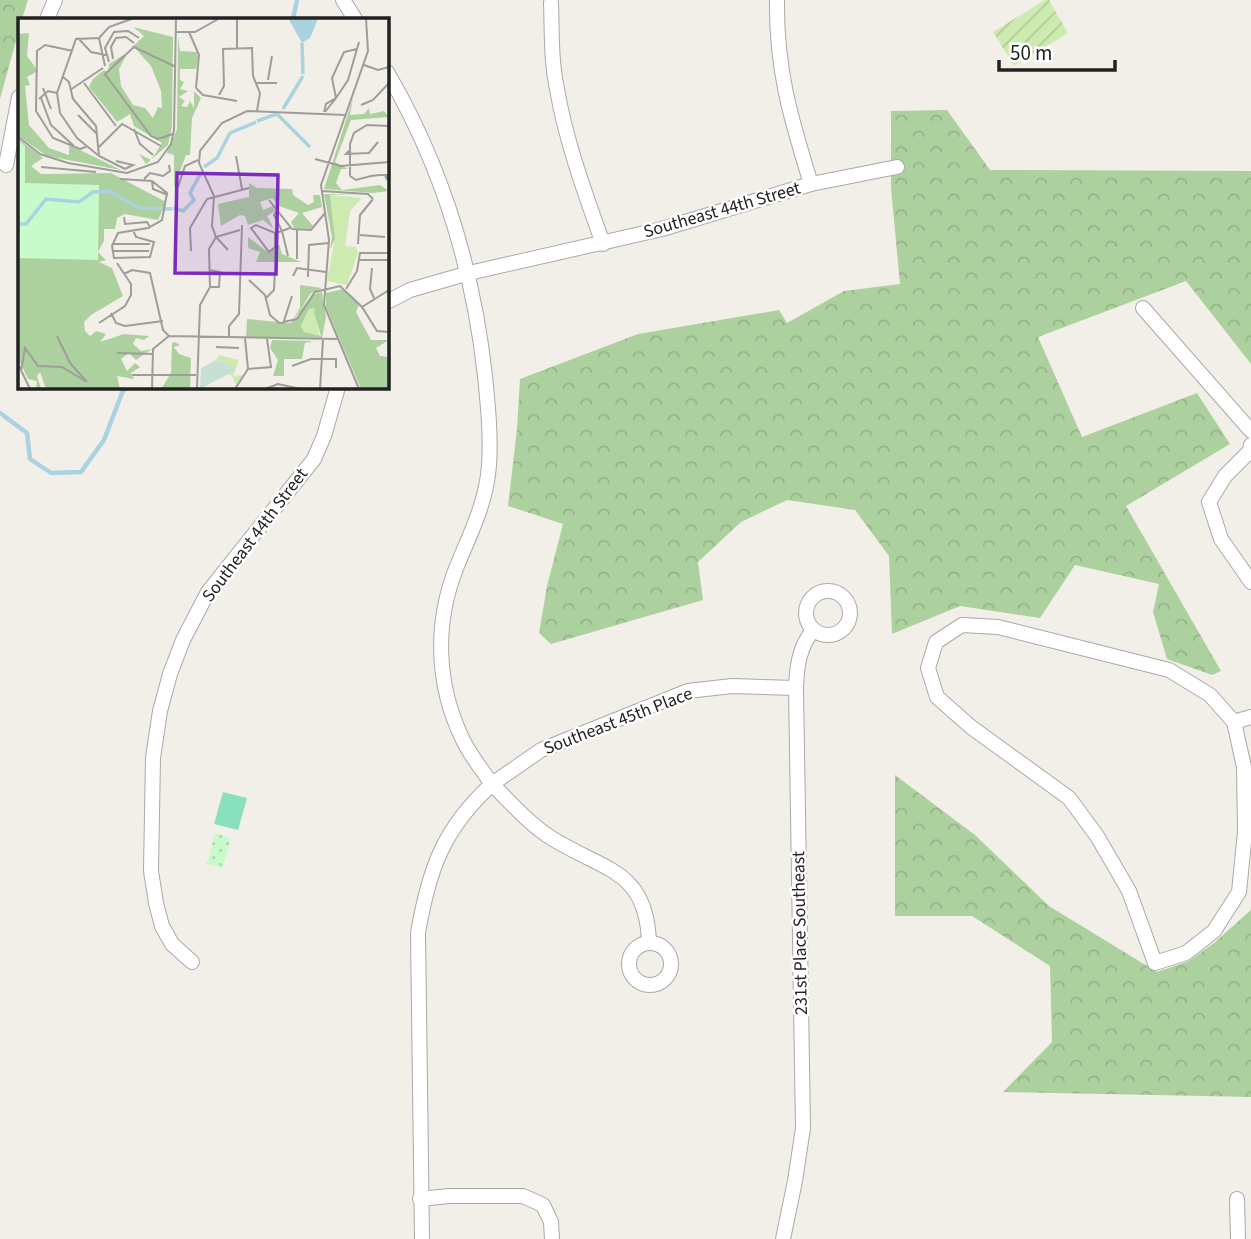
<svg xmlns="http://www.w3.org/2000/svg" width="1251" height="1239" font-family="'Source Sans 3',sans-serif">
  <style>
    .forest { fill: url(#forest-crowns) }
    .park { fill: url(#park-dots) }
    .garden { fill: url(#garden-furrows) }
    .pitch { fill: #88e0be }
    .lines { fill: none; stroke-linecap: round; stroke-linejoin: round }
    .stream { stroke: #aad3df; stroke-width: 4.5 }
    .minor-casing { stroke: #a9a9a9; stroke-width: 16 }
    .minor { stroke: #fff; stroke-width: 14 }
    .labels { text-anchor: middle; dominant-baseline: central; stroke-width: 5; stroke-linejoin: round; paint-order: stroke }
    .street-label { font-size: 18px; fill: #222; stroke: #fff }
    .inset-river { fill: none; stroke: #aad3df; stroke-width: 3.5 }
    .inset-road { fill: none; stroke: #9f9d99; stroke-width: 2 }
    .view { fill: #7b2cbf; fill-opacity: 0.15; stroke: #7b2cbf; stroke-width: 3.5 }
    .inset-edge { fill: none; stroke: #222; stroke-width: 3.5 }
  </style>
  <defs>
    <pattern id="forest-crowns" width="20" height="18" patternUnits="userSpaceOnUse" patternTransform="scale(1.75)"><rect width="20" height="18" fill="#add19e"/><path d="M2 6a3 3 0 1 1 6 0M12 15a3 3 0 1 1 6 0" fill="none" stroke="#95b388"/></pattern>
    <pattern id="park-dots" width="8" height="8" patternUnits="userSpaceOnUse" patternTransform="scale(1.75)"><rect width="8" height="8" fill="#c8facc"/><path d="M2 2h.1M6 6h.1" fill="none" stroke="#acd6af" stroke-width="1.8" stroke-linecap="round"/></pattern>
    <pattern id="garden-furrows" width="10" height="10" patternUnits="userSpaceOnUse" patternTransform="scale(1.75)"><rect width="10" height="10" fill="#cdebb0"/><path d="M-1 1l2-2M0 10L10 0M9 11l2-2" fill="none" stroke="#b0c997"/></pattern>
  </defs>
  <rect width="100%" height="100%" fill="#f2efe9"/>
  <g class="forest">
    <path d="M0 0H28L22 19H19V30L0 99Z"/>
    <path d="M947 110 990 170 1251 171V364L1186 281 1038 337 1082 437 1197 393 1230 444 1126 506 1221 671 1212 675 1167 659 1153 612 1159 584 1075 565 1040 618 960 606 892 634 889 556 855 510 787 500 741 522 698 562 703 600 551 644 539 633 547 586 563 524 508 506 517 429 520 379 638 334 779 310 787 323 844 291 900 284 891 188V111Z"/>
    <path d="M895 775 975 835 1049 906 1157 972 1189 961 1214 943 1251 910V1097L1003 1092 1052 1042 1050 966 972 916H895Z"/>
  </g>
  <path class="park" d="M215 833 231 838 223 868 207 864Z"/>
  <path class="garden" d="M1045 0H1049L1068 33 1014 66 993 32Z"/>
  <path class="pitch" d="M223 792 247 798 238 830 214 824Z"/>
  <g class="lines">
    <g class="stream">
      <path d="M293 19 297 0"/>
      <path d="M0 413 27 433 30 459 51 473 81 472 104 440 122 393 126 387"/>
    </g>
    <defs>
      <g id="minor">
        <path d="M343 0 355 19"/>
        <path d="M777 0C776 70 791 119 811 184"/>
        <path d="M551 3C552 32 551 61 557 89 566 142 585 193 603 244"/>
        <path d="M47 19 55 0"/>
        <path d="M387 72C442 166 473 267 485 376 488 406 491 436 489 466 486 503 471 532 457 566 434 623 436 685 463 740 470 755 482 770 492 784 443 829 429 869 418 933L422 1239"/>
        <path d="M6 165 19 97"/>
        <path d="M387 302 410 290 469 273 662 229 811 184 897 167"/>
        <path d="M1143 308 1251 431"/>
        <path d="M1251 445 1250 451 1225 476 1209 502 1221 539 1251 582"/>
        <circle cx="828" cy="613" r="22"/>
        <path d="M962 625 998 627 1169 670 1210 695 1234 722 1244 767 1245 832 1239 892 1214 931 1186 953 1155 963 1129 891 1097 836 1069 798 971 727 937 697 928 668 936 642Z"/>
        <path d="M1234 722 1251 717"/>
        <path d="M649 943C647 870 605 871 553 839 530 825 511 803 492 784L541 750 688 691 732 686 796 688"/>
        <circle cx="650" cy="964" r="21"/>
        <path d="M192 962 172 944 162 926 156 903 151 871 153 758 160 711 170 674 183 640 208 592 314 459 324 436 338 387"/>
        <path d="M420 1199 449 1196H523L543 1205 551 1222 552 1239"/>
        <path d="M1237 1199 1238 1239"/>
        <path d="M783 1239 795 1181 803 1128 796 688C797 665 799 648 813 630"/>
      </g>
    </defs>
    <use href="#minor" class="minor-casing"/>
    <use href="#minor" class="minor"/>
  </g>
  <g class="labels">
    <g class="street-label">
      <text transform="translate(722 210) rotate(-16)">Southeast 44th Street</text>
      <text transform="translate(255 535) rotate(-53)">Southeast 44th Street</text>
      <text transform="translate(618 721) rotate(-21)">Southeast 45th Place</text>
      <text transform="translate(800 933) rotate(-91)">231st Place Southeast</text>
    </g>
  </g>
  <g transform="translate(18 18)">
    <rect width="371" height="371" fill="#f2efe9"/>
    <path d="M312 177 344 180 332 193 327 228 338 229 340 235 329 267 309 263 317 221ZM298 290 296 295 302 318 285 314 283 308 291 291ZM201 337 221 342 215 358 225 357 218 368 214 358 206 355 214 347 198 342Z" fill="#cdebb0"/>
    <path d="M115 9 155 19 154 109 150 127 128 146 121 136 133 142 144 125 116 108 112 96 99 104 71 69 75 61 86 52 90 54 91 46 110 34 101 51 103 68 115 87 127 90 135 100 140 89 144 90 143 73 133 48 116 29 112 31 126 18ZM11 15 9 38 20 53 9 59 12 67 7 68 11 107 31 130 51 137V128L56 129 103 152 29 138 0 118V16ZM160 18 162 33 179 34 180 40 178 51H162V62L166 64 162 71 170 73 161 79 167 83 163 88 169 89 172 83 176 90V73L183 80 174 100 172 137H168L156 170V137L149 135 159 111ZM335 80 332 97 346 96 351 90 352 96 366 93 371 99 333 102 317 144 330 151H323L318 165 324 172 362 167 371 173 355 175 306 171ZM0 121 25 140 13 148 23 156 93 155 148 184 140 202 107 196 99 200 97 211H86V223L80 234 88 242 81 244 94 250 105 278 73 297 66 304 67 313 72 318 78 313 88 316 82 324 106 316 131 318 126 322 118 320 115 326 123 333 134 331 118 342 111 335 103 341 109 353 117 345 122 349 113 355 116 361 99 358 102 371H28L22 354 19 358 23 371H18L19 363 10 361 1 342ZM231 165 239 170 274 171 275 177 290 187 296 184 295 177H302L304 189 284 195 295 208 292 211 276 210 273 204 281 195 261 188 254 180 242 184 245 192 255 188 257 193 249 198 256 211 245 202 230 207 227 198 222 197 203 208 200 186 231 179ZM306 176 343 177H312L317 221 312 231 314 219ZM230 219 251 235 261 226 264 236 283 244H238L242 234 230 230ZM282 267 304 270 292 276 278 300 274 303 282 290ZM325 271 341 287 338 294 353 322H371L358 330 362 338 371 339V371H343L308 289V275ZM304 274 308 299 304 320 228 319 229 301 273 305 294 277ZM297 290 296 295 303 318 286 314 283 308 291 291ZM254 322 296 323 287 325 284 341H266V358H255L260 342 252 330ZM157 324 162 327 156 329 161 336 173 340 172 371H143L153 355 154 325Z" fill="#add19e" fill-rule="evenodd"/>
    <path d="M198 342 214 347 216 353 182 371 183 350Z" fill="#c6e0d4"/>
    <path d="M0 122 7 128V165L81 167 80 242 0 240Z" fill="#c8facc"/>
    <path d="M270 0H299L300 1 292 20 284 25Z" fill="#aad3df"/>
    <path class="inset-river" d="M284 25 285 56M265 91 285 58M259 96 292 129M239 103 259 96M186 149 199 140 212 115 238 104M155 190 165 193 176 182 172 175 183 155M0 206H8L28 181 61 184 75 174 90 173 122 190 154 191"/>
    <path class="inset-road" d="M157 14H177L202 0M171 14 181 37 178 70M60 20 73 34 88 37M81 20 87 48M219 30V0M339 31 326 34 314 60 318 80 330 62 341 24M55 33 27 27 19 33 18 93 35 120 62 131 68 129M95 41 93 29 98 20 108 19 116 25M91 44 87 30 96 14 110 13 121 20M346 47 360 52 371 49M44 58 51 64 55 81 78 108 81 138M250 62 254 38M66 65 98 108M237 65H259M25 70 33 91M178 70 185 77 219 83M52 72 85 50M201 77 206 68 205 31 234 30 235 58 242 75 239 93M23 80 33 107 56 128M21 81 30 73 39 75M343 87 355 82 371 65M306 94 308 86 318 80 307 94M60 97 79 116M116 111 122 126 135 137M155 116 140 121 133 118 87 56 116 29 158 49M0 119 22 136 50 145 109 155 140 144 153 126 156 112 158 0M80 130 104 106 143 128M332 132 328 136 351 135 360 124M218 138 224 171M297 141 323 148 371 144M98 143 115 147 107 151M23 149 78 154M107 151 81 138 59 120 42 95 39 75 58 21 81 20 91 9 116 0M332 158V126L336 115 349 107 371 108M332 158 338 162 353 158 362 157H369V162L367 157M102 161 134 163 149 175 144 202 130 210 100 215 94 228 96 240 132 239 136 224 118 219 115 212M126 161 132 155 145 158 152 153 151 147M134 163 135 171 150 177M160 169 167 148 180 142M304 173 350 176 355 181M251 182 274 211 293 212 307 195M259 192 256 197 264 213 272 210M106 199 107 206 129 204 132 209M257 215V229L251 234 233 210 238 207 257 215 264 213 270 238M342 217 367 219M94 226H132M340 226 342 197 355 181M210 232 198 219 222 212M95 233H131M173 233 172 210 189 181 231 170M279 241V211M341 242H371M354 250 352 271 356 280M191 252 202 254 201 269H192M106 256 114 252 132 255 145 312 151 318M275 258 279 250 308 254M290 259 291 227 311 225M231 262 247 277 252 297 261 305 279 301 297 274 322 268 344 289 359 313 371 314M328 271 339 253 342 235H371M248 280 256 272 257 253M344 289 371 272M93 295 98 305 107 308 145 303M81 305 107 288 113 277V266L99 245M265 306 274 278M211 320V308L221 296 224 207M227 320 230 351M198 329 221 330M99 335 135 336M0 346 12 371M274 348 293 341H318V350M230 351 253 349 249 321M3 353 7 330 20 348 44 349 69 364 52 345 39 318M114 357H178M134 371 135 331 151 318 319 321M179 371 182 287 192 269 191 231 198 219 194 208 196 178 181 145 182 133 204 105 229 93 327 97M217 371 230 351M247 371 260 366 283 371M302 371 305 322M341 371 306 287 311 222 303 167 350 33 348 0"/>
    <path class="view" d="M159 155 260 157 258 256 157 255Z"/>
    <rect width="371" height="371" class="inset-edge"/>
  </g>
  <path d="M999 60v10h116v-10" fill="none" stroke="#222222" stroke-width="3.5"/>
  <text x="1010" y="60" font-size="21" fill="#222222" stroke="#ffffff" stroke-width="5" paint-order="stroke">50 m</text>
</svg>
